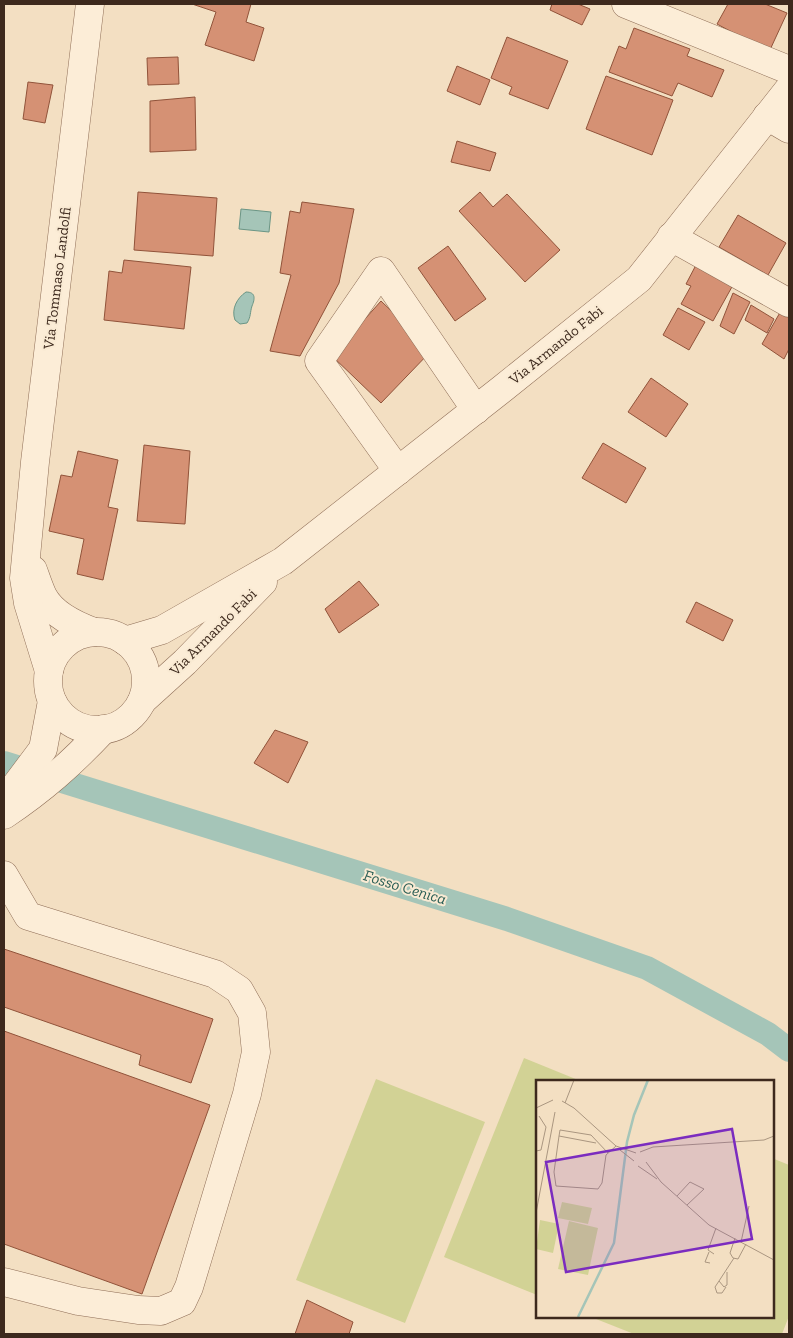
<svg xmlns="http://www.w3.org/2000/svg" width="793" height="1338" font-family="'Zilla Slab',serif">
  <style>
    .green { fill: #d2d295 }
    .water { fill: #a5c5b8; stroke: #6a9585 }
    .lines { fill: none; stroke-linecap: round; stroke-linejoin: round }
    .canal { stroke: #a5c5b8; stroke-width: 24 }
    .building { fill: #d59174; stroke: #91533a }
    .minor-casing { stroke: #8f6e57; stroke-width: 29 }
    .minor { stroke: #fcedd7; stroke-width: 28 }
    .labels { text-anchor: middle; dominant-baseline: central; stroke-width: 4; stroke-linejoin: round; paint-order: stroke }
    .street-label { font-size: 15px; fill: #3d291d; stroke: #f9ead3 }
    .water-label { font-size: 16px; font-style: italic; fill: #2a5e55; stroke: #f9ead3 }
    .inset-river { fill: none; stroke: #a5c5b8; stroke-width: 2.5 }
    .inset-road { fill: none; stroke: #aa9680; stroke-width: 1 }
    .view { fill: #7b2cbf; fill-opacity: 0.15; stroke: #7b2cbf; stroke-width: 2.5 }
    .inset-edge { fill: none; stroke: #3d291d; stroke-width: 2.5 }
  </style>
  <rect width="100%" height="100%" fill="#f3dfc2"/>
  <g class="green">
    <path d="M524 1058 583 1082H537V1295L444 1257Z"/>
    <path d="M376 1079 485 1122 405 1323 296 1280Z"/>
    <path d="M772 1158 789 1165V1316L782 1334H634L591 1317H772Z"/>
  </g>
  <g class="water">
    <path d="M241 209 271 212 269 232 239 229Z"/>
    <path d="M246 292C256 292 255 299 252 306 250 312 251 317 247 323L240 324 235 320C231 309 237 298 246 292Z"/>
  </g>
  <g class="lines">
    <path class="canal" d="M4 763 507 919 647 968 768 1034 789 1050"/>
  </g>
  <g class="building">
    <path d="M192 4H251L246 22 264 28 254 61 205 45 216 12Z"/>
    <path d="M552 4H578L590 9 582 25 550 10Z"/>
    <path d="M728 4H765L787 13 769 52 717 24Z"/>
    <path d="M634 28 690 49 687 56 724 70 712 97 678 83 672 96 609 72 619 46 626 49Z"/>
    <path d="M507 37 568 61 548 109 509 94 512 87 491 78Z"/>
    <path d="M178 57 179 84 148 85 147 58Z"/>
    <path d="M457 66 490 80 480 105 447 91Z"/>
    <path d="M606 76 673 100 652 155 586 129Z"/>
    <path d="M28 82 53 85 45 123 23 119Z"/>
    <path d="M195 97 196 150 150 152V101Z"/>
    <path d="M457 141 496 153 490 171 451 162Z"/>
    <path d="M138 192 217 198 213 256 134 250Z"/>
    <path d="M480 192 493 207 507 194 560 250 525 282 459 211Z"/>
    <path d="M302 202 354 209 339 283 300 356 270 351 291 275 280 273 290 211 300 213Z"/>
    <path d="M738 215 786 243 768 275 719 247Z"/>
    <path d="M448 246 486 299 455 321 418 268Z"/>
    <path d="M124 260 191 267 184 329 104 320 109 271 122 273Z"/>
    <path d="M696 265 733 285 713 321 681 304 691 286 686 284Z"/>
    <path d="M733 293 750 302 734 334 720 326Z"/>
    <path d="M381 301 432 350 381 403 332 356Z"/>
    <path d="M751 305 774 319 767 333 745 320Z"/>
    <path d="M678 308 705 322 689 350 663 335Z"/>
    <path d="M782 309 789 314V349L784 359 762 344Z"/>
    <path d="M651 378 688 404 666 437 628 412Z"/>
    <path d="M603 443 646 468 626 503 582 478Z"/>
    <path d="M144 445 190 451 185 524 137 521Z"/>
    <path d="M78 451 118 460 108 507 118 509 103 580 77 574 84 539 49 531 61 475 72 477Z"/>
    <path d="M359 581 379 605 339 633 325 609Z"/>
    <path d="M696 602 733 620 723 641 686 622Z"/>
    <path d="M275 730 308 742 288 783 254 763Z"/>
    <path d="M4 949 213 1019 191 1083 139 1065 141 1055 4 1007Z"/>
    <path d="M4 1031 210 1105 142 1294 4 1244Z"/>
    <path d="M307 1300 353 1322 349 1334H295Z"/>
  </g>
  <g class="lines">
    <defs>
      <g id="minor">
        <path d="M626 4 789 70"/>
        <path d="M767 116 789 129"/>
        <path d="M671 237 789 303"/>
        <path d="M398 471 319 361 381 271 476 410"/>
        <path d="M33 570C36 578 39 588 43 596 53 615 75 625 94 632"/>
        <circle cx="97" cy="681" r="49"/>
        <path d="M125 641 162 630 283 561 502 389 639 279 789 89"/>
        <path d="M49 671 28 603 24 578 35 462 90 4"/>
        <path d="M142 701 185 662 263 582"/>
        <path d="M4 801 43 749 52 701"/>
        <path d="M4 815C43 789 72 763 104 729"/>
        <path d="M4 875 28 916 215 974 239 990 252 1013 256 1052 247 1094 189 1287 182 1302 161 1311 138 1310 78 1301 4 1282"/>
      </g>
    </defs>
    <use href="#minor" class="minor-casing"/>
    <use href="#minor" class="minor"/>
  </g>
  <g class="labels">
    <g class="street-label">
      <text transform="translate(57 278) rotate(-83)">Via Tommaso Landolfi</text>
      <text transform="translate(556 345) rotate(-39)">Via Armando Fabi</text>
      <text transform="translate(213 632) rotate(-45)">Via Armando Fabi</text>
    </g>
    <g class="water-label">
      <text transform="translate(405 887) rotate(17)">Fosso Cenica</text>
    </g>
  </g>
  <g transform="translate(536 1080)">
    <rect width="238" height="238" fill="#f3dfc2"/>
    <path d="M26 122 56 128 52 144 22 138ZM4 140 23 144 17 173 0 169ZM33 141 62 148 52 195 22 189Z" fill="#d2d295"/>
    <path class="inset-river" d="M42 237 78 163 91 62 98 35 112 0"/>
    <path class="inset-road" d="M26 21 38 28 80 66 100 73M29 23 38 0M0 28 17 20M23 56 24 50 55 55 72 73M60 63 23 56 18 92 20 106 62 109 66 103 70 75 80 66M84 70 98 81M0 71 5 70 10 47 3 36M104 72 117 67 228 60 238 56M110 82 125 102 173 145 238 180M102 86 121 99M141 116 154 102 168 109 151 125M0 133 19 32M199 158 194 173 197 178 202 179 210 164M205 162 213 126M173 172 169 182 174 183M178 174 172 170 180 148M191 192V205L188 207 183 201 198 178M183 201 179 207 181 213H186L190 207"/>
    <path class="view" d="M196 49 216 159 30 192 10 82Z"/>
    <rect width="238" height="238" class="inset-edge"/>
  </g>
  <rect width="793" height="1338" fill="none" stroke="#3d291d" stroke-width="10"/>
</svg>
